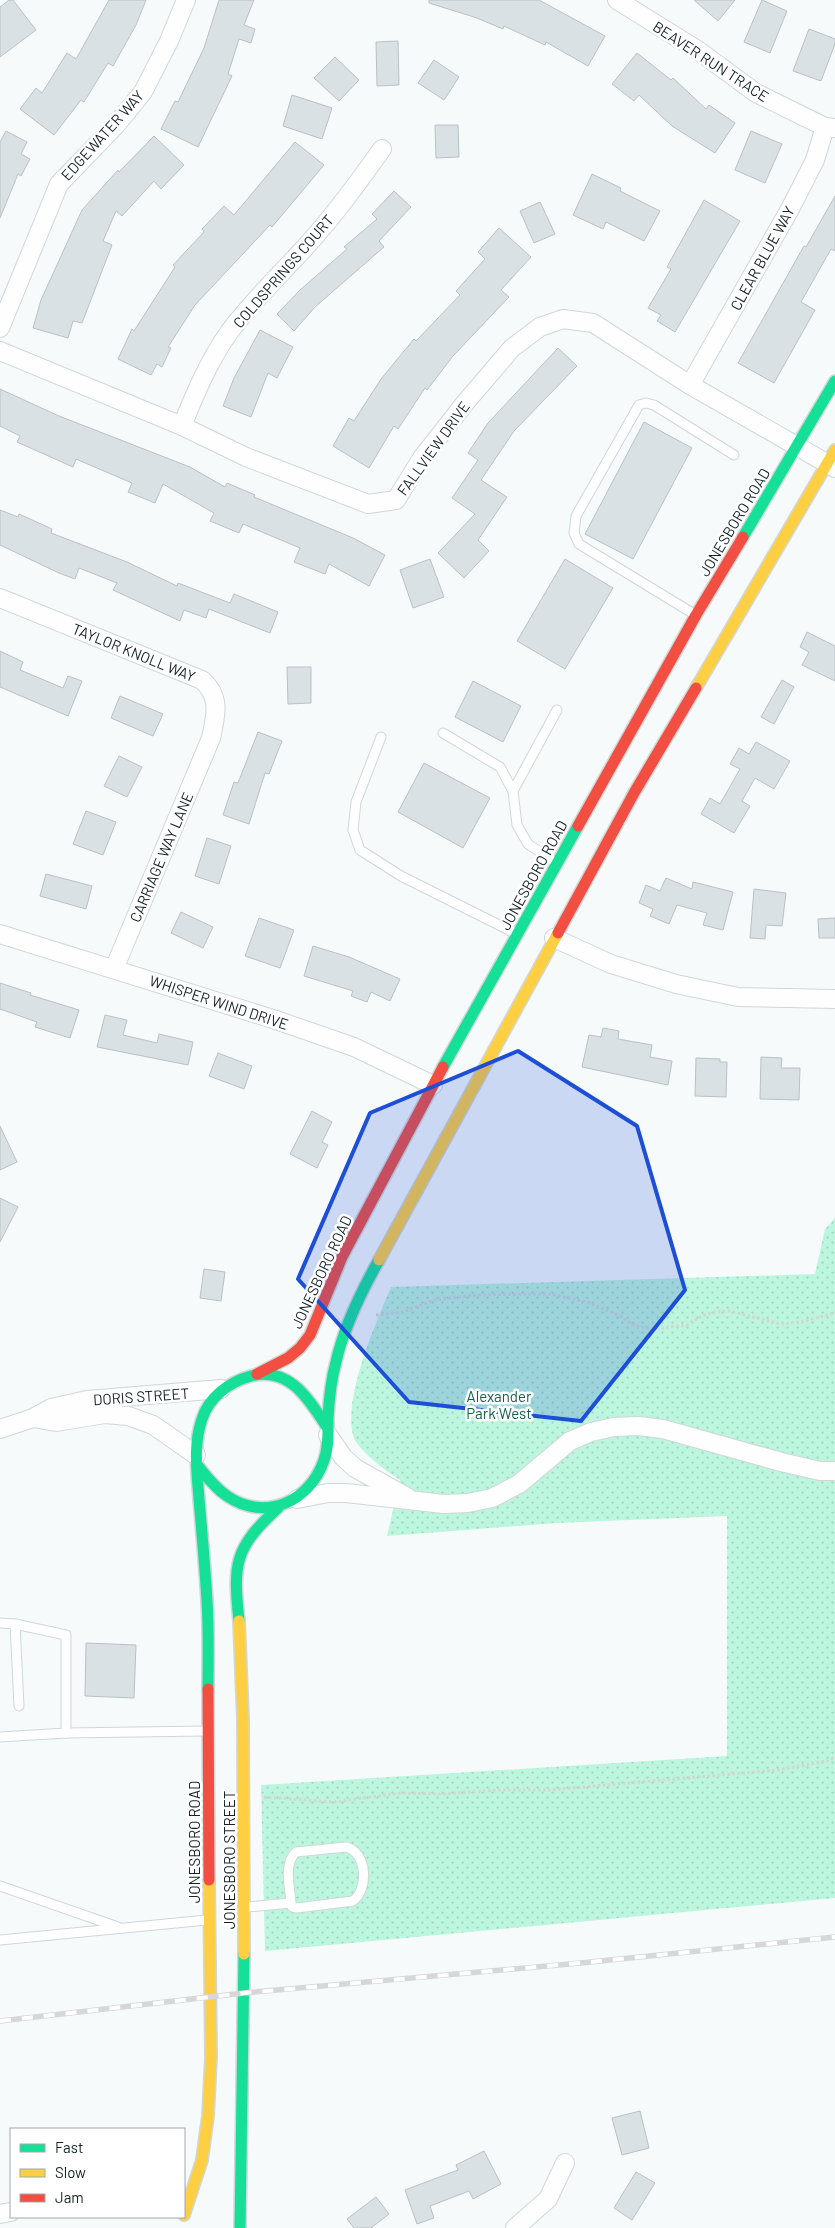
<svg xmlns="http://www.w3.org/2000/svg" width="835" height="2228" font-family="Barlow,sans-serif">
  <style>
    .park { fill: url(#park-dots) }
    .building { fill: #d9e1e4; stroke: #bac1c5 }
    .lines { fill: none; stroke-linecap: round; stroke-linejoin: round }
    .lane-casing { stroke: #cfd7d9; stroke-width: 11 }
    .street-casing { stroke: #cfd7d9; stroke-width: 20 }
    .fast-casing { stroke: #cfd7d9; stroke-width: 14 }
    .slow-casing { stroke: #cfd7d9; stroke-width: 14 }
    .jam-casing { stroke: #cfd7d9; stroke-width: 14 }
    .path { stroke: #d3d5d5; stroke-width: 3; stroke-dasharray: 2.5 2.5; stroke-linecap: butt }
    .lane { stroke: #fefefe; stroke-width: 9 }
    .street { stroke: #fefefe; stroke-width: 18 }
    .fast { stroke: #16e098; stroke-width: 11 }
    .slow { stroke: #ffcf43; stroke-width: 11 }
    .jam { stroke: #f24e42; stroke-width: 11 }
    .rail-casing { stroke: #d6d7d7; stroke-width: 5.5 }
    .rail { stroke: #fff; stroke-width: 4; stroke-dasharray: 11; stroke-linecap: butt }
    .marked { fill: #1d4ed8; fill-opacity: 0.2; stroke: #1d4ed8; stroke-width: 4; stroke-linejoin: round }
    .labels { text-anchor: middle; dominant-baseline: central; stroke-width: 5; stroke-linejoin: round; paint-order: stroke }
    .street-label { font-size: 15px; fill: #162326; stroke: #fff }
    .park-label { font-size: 15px; fill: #146246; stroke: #fff }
  </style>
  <defs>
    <pattern id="park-dots" width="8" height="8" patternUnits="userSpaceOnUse" patternTransform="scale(1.25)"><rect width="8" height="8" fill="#bdf6de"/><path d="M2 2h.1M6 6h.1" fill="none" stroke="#a2d3be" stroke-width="1.8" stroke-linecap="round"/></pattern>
  </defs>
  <rect width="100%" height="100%" fill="#f6fafb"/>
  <path class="park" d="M835 1218V1898L265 1951 261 1785 727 1756V1516L556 1523 387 1536 400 1480C387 1472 356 1449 353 1435 343 1398 376 1322 391 1287L815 1274 825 1229Z"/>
  <g class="building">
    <path d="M9 0H13L36 30 0 57V7Z"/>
    <path d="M109 0H146L136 25 113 66 108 63 84 102 81 100 54 135 20 109 36 88 42 93 67 53 76 59Z"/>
    <path d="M219 0H254L244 25 255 29 251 43 239 39 228 74 232 76 198 147 161 129 175 101 178 102 204 48Z"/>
    <path d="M429 0H539L605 36 588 66 546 42 545 45 504 26 503 29 477 18 429 3Z"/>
    <path d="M694 0H735L718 21Z"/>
    <path d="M762 0 787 11 770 53 744 42Z"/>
    <path d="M809 29 835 39V44L821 81 793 71Z"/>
    <path d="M398 41 399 85 377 86 376 42Z"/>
    <path d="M637 53 671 80 673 78 706 109 709 105 735 123 715 153 672 126 639 95 634 101 612 84Z"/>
    <path d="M335 57 359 80 339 101 314 78Z"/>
    <path d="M434 60 459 77 444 100 418 83Z"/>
    <path d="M292 95 332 108 322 139 283 126Z"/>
    <path d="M435 125H458L459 157 436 158Z"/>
    <path d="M6 131 27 142 21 154 30 159 21 176 18 174 0 218V142Z"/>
    <path d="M751 131 782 144 765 183 735 170Z"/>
    <path d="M154 136 184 165 161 189 154 181 122 216 116 211 103 241 112 245 82 323 73 321 68 338 33 328 41 300 82 210 118 170 119 172Z"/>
    <path d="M295 142 324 165 272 227 270 225 195 305 168 347 171 348 162 367 157 364 151 375 118 359 132 329 134 331 175 267 173 265 204 232 202 229 224 206 234 215Z"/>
    <path d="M592 174 621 188 620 191 660 211 644 241 606 222 603 229 573 215Z"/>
    <path d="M394 191 411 207 379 241 384 247 315 307 294 331 277 314 300 290 347 249 344 247 377 219 372 214Z"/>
    <path d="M835 196V251L831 249 801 302 815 310 774 383 738 363 804 246 806 247Z"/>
    <path d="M704 200 740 221 675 332 657 321 661 315 648 308 671 269 667 267Z"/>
    <path d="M540 202 555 234 534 243 520 211Z"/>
    <path d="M499 228 531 257 501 290 509 297 453 356 427 390 425 388 398 429 394 426 369 468 333 446 349 418 354 421 381 379 414 339 416 341 460 295 456 291 485 259 478 252Z"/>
    <path d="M260 330 293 347 277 378 268 373 251 417 223 406 234 378Z"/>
    <path d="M558 348 577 366 514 431 481 480 507 497 478 540 489 551 464 578 438 553 475 514 452 498 478 460 468 453 488 423Z"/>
    <path d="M0 389 59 416 190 467 225 487 227 483 255 495 254 497 353 538 385 555 369 586 329 564 325 574 294 562 300 548 243 524 239 533 210 521 214 513 163 484 155 503 128 492 132 483 76 459 73 467 17 442 20 436 0 426Z"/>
    <path d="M644 422 692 448 633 559 585 534Z"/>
    <path d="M0 510 18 517 19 514 52 529 51 533 127 562 177 586 178 583 230 603 234 594 278 612 270 633 209 609 206 618 184 610 180 621 113 590 117 583 79 568 75 579 59 573 0 545Z"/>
    <path d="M430 559 444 597 413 608 400 570Z"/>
    <path d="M565 559 613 588 565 669 517 641Z"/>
    <path d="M807 632 835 646V681L802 665 809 652 800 647Z"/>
    <path d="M0 651 23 662 20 670 63 688 68 676 82 681 68 716 0 687Z"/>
    <path d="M287 667H311V703L288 704Z"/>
    <path d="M782 680 794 687 774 724 761 717Z"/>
    <path d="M473 681 521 706 503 742 455 717Z"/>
    <path d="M120 696 163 714 153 736 111 718Z"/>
    <path d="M258 732 282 741 269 774 265 773 249 824 223 815 234 782 238 783Z"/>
    <path d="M756 742 790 761 774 789 755 778 742 801 750 806 734 833 701 814 710 798 720 804 740 769 730 764 739 748 749 754Z"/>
    <path d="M119 756 142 767 127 797 104 786Z"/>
    <path d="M424 763 490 798 463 848 398 812Z"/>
    <path d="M86 811 116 822 103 855 73 844Z"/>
    <path d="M207 838 231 846 219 884 195 876Z"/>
    <path d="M46 874 92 886 86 909 40 896Z"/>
    <path d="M666 878 692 889 693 882 733 892 723 930 703 925 707 913 677 905 669 924 650 916 653 909 639 903 646 885 660 891Z"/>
    <path d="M754 889 786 893 782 926 766 925 765 939 750 938Z"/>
    <path d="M181 912 213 927 203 948 171 933Z"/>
    <path d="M259 918 294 930 280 968 245 956Z"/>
    <path d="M835 918V938H819L818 919Z"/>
    <path d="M313 946 349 957 400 979 390 1001 371 992 367 1002 351 996 353 991 304 976Z"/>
    <path d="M0 983 31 993 30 995 79 1010 70 1038 35 1027 37 1022 0 1009Z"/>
    <path d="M105 1015 127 1020 123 1035 157 1043 159 1034 193 1042 188 1065 97 1047Z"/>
    <path d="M603 1028 619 1031 618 1039 652 1045 650 1057 672 1061 668 1085 582 1067 589 1035 601 1037Z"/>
    <path d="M218 1053 252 1066 244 1089 209 1076Z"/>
    <path d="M761 1057 782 1058 781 1068H800L799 1100 760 1099Z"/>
    <path d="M696 1058 720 1059V1062H727L726 1097 695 1096Z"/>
    <path d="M312 1111 332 1122 322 1142 328 1145 317 1168 290 1154Z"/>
    <path d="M0 1126 17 1162 0 1170Z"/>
    <path d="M0 1198 18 1207 0 1242Z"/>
    <path d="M204 1269 225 1272 221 1301 200 1298Z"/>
    <path d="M86 1643 136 1645 134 1698 85 1696Z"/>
    <path d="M640 2111 649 2148 622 2155 612 2118Z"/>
    <path d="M484 2151 501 2184 473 2199 469 2191 430 2206 434 2218 417 2224 405 2190 458 2170 456 2165Z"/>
    <path d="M636 2172 655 2183 632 2220 614 2208Z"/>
    <path d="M376 2197 389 2214 371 2228H354L347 2219Z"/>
  </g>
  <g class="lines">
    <defs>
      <g id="lane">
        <path d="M694 614 579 544 574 533 576 516 639 405 646 403 654 405 734 455"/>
        <path d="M443 733 500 767 513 791 517 825 528 844 555 862"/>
        <path d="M381 737 356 802 353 830 360 850 401 876 515 933"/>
        <path d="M513 791 557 710"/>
        <path d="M0 1623 15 1624 66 1635V1733"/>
        <path d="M15 1624 19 1706"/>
        <path d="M0 1737 66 1733 205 1731"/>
        <path d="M0 1886 118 1927"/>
        <path d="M247 1907 291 1903C290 1887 283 1864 296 1852L346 1847C367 1852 369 1889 353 1901L297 1908 292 1907 291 1903"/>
        <path d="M0 1940 207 1920"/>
      </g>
      <g id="street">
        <path d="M617 0 699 51 756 93 825 127 835 128"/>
        <path d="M0 328 59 184 116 125 143 92 169 41 186 0"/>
        <path d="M0 351 182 426 246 457 368 504 396 500 422 458 465 403 512 348 540 327 563 319 593 323 690 385 835 468"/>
        <path d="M690 385 790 209 815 160 825 127"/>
        <path d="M182 426C195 394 209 360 230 331 254 299 283 272 309 243 336 213 359 181 382 149"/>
        <path d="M0 598 202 680C221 697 216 715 211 738L114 969"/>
        <path d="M0 934 273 1019 354 1047 433 1085"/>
        <path d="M554 938 611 964 676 984 738 997 835 999"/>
        <path d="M33 1418 56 1422 105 1414 128 1416 153 1425 196 1455"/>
        <path d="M0 1429 33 1418 51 1408 87 1400 221 1389"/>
        <path d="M328 1435 343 1457 355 1468 407 1497"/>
        <path d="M297 1499 328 1493H346L444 1504 468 1503 492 1498 519 1484 570 1441 591 1432 614 1427 638 1426 663 1429 781 1462 820 1471H835"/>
        <path d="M0 2214 11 2212"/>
        <path d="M515 2228 548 2199 565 2163"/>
      </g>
      <g id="fast">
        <path d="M743 537 835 381"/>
        <path d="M443 1067 578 826"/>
        <path d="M198 1466C207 1477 215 1488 227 1496 265 1522 310 1502 324 1460 329 1447 328 1432 328 1418 329 1399 331 1380 336 1362 344 1326 361 1292 379 1260"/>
        <path d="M239 1621C233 1564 234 1548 278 1508"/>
        <path d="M208 1689C208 1660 209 1630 207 1601 205 1567 202 1533 199 1499 197 1472 193 1445 202 1419 209 1397 229 1382 251 1376 290 1366 309 1400 327 1427"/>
        <path d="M240 2228 244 1954"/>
      </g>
      <g id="slow">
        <path d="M696 688 835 450"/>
        <path d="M379 1260 558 933"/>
        <path d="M239 1621 243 1719 244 1954"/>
        <path d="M184 2215 202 2160 208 2116 211 2057 209 1880"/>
      </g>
      <g id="jam">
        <path d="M578 826 696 615 743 537"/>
        <path d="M558 933 634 793 696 688"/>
        <path d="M257 1374 288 1358 300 1348 310 1335 342 1257 443 1067"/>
        <path d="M208 1689 209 1880"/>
      </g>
    </defs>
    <use href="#lane" class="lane-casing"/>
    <use href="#street" class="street-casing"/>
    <use href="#fast" class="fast-casing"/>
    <use href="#slow" class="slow-casing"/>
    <use href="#jam" class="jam-casing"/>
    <g class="path">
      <path d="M376 1315 403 1312 434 1300 477 1295 536 1294H551L587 1302 618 1315 635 1326 652 1329 687 1325 702 1316 715 1312 729 1311 781 1324 801 1322 835 1313"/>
      <path d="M264 1797 333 1802 401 1793 443 1794 498 1790H549L778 1770 827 1761 835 1757"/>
    </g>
    <use href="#lane" class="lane"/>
    <use href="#street" class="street"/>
    <use href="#fast" class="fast"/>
    <use href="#slow" class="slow"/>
    <use href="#jam" class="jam"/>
    <defs>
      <path id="rail" d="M0 2021 244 1993 581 1963 835 1937"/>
    </defs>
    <use href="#rail" class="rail-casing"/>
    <use href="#rail" class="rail"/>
  </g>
  <path class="marked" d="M518 1051 637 1126 685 1290 581 1421 409 1402 298 1279 370 1113Z"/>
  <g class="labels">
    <g class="street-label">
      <text transform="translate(711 61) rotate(33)">BEAVER RUN TRACE</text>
      <text transform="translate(102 135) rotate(-48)">EDGEWATER WAY</text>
      <text transform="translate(762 258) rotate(-61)">CLEAR BLUE WAY</text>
      <text transform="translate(283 271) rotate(-49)">COLDSPRINGS COURT</text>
      <text transform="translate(433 448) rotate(-54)">FALLVIEW DRIVE</text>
      <text transform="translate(734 522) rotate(-59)">JONESBORO ROAD</text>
      <text transform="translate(134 652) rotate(22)">TAYLOR KNOLL WAY</text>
      <text transform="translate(161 857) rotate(-67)">CARRIAGE WAY LANE</text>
      <text transform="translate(533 875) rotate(-61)">JONESBORO ROAD</text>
      <text transform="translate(219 1002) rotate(18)">WHISPER WIND DRIVE</text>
      <text transform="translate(321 1272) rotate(-65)">JONESBORO ROAD</text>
      <text transform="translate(141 1396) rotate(-4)">DORIS STREET</text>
      <text transform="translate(194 1842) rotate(-90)">JONESBORO ROAD</text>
      <text transform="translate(229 1860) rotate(-90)">JONESBORO STREET</text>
    </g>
    <g class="park-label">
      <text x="499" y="1396">Alexander<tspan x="499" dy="17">Park West</tspan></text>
    </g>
  </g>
  <rect x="10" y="2128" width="175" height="90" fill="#ffffff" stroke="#a2a7a8"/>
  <rect x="20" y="2144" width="25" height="8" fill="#16e098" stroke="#a2a7a8"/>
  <text x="55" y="2153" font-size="15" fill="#162326">Fast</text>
  <rect x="20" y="2169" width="25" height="8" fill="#ffcf43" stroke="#a2a7a8"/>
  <text x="55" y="2178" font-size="15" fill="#162326">Slow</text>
  <rect x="20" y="2194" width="25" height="8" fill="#f24e42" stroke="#a2a7a8"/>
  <text x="55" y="2203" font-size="15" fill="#162326">Jam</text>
</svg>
